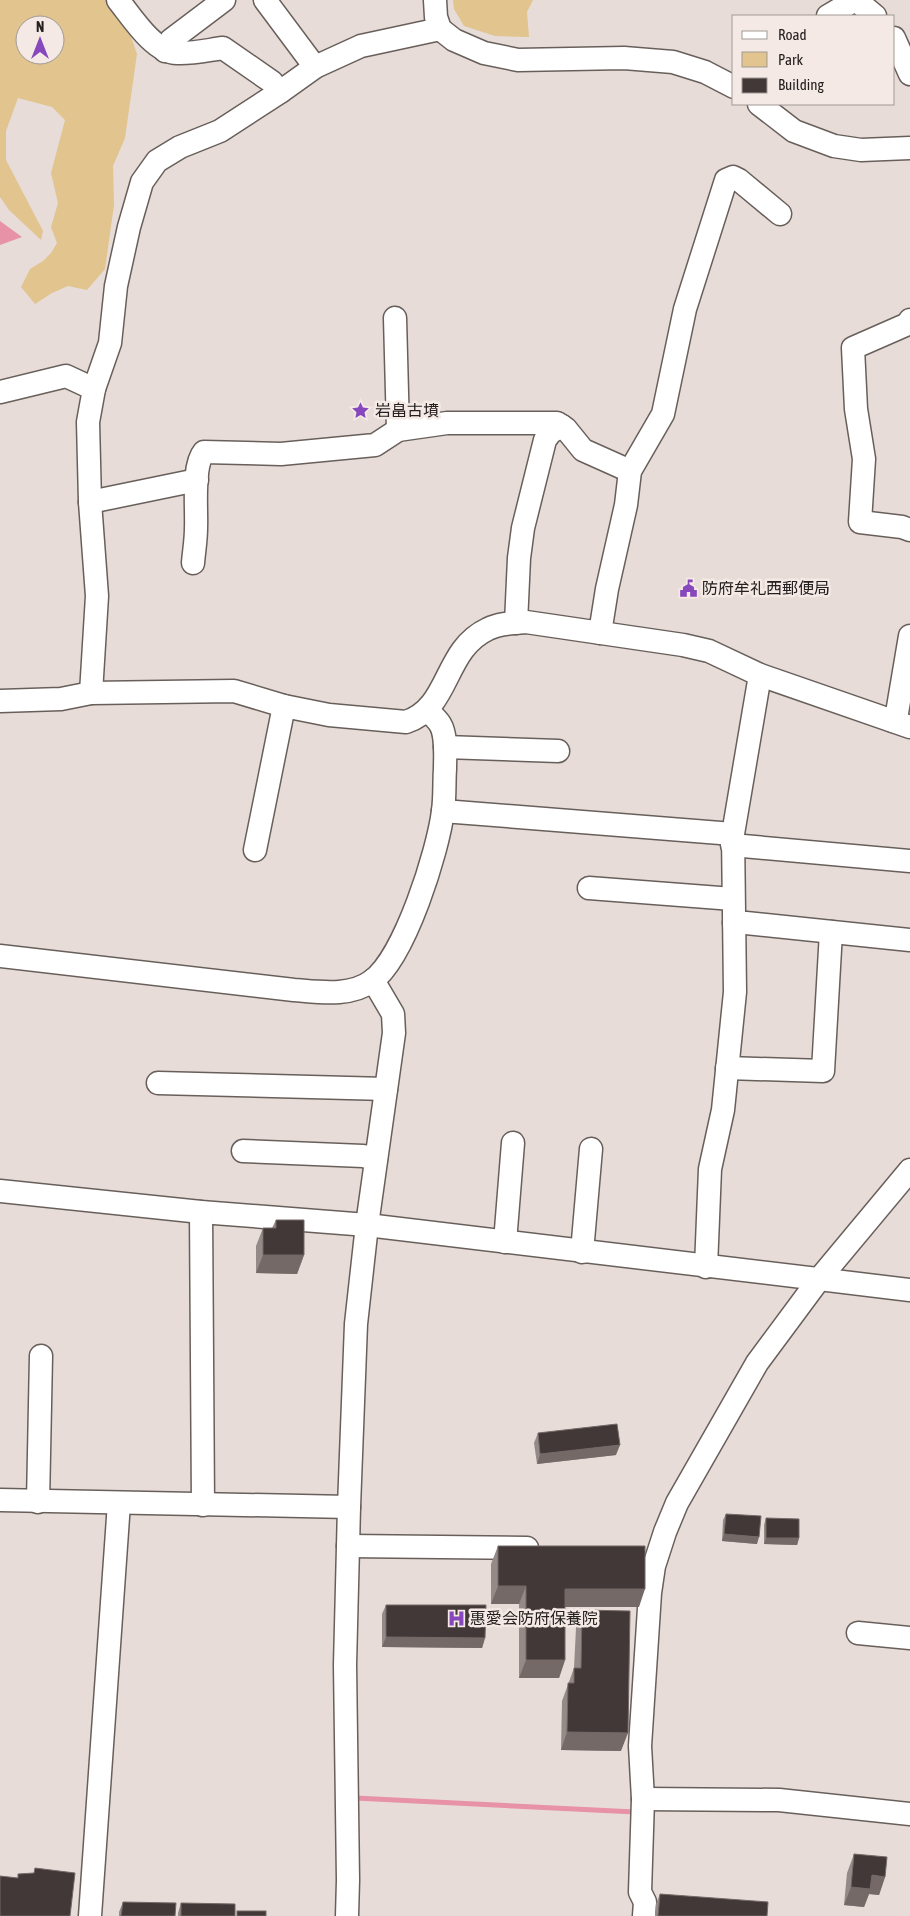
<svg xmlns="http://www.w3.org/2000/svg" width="910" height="1916" font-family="'Asap Condensed','Noto Sans JP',sans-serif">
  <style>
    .green { fill: #e1c48e; fill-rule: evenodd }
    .water { fill: #e792a6 }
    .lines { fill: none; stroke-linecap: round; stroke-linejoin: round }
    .stream { stroke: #e792a6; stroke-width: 5 }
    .minor-casing { stroke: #685f5b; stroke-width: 25 }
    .minor { stroke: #fff; stroke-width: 22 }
    .wall { fill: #948a88 }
    .shaded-wall { fill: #746967 }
    .building { fill: #423837; stroke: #746967 }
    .labels { text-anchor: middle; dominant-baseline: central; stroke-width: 5; stroke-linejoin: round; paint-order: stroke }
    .poi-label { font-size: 16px; fill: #24201f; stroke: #f4e9e5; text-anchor: start }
  </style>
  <rect width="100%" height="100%" fill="#e7dcd8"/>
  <g class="green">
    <path d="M0 0H108L125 19 137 54 125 138 113 166 114 205 105 269 87 290 68 286 52 293 35 304 21 287 30 269 43 261 51 253 57 243 51 227 58 203 51 173 65 120 52 107 18 98 6 131V160L43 231 41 240 9 210 0 197ZM25 25H55V55H25Z"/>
    <path d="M453 0H533L527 12 529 37 495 36 464 26 454 9Z"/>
  </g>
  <path class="water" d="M0 221 22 237 0 245Z"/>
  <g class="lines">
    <path class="stream" d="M355 1800V1798L635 1812V1810"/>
    <defs>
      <g id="minor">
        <path d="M118 0C131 16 154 53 177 53 192 54 208 50 223 48L272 82 280 92"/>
        <path d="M265 0 315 67"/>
        <path d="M435 0 436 17 440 29 454 40 484 53 518 60 624 58 673 62 705 72 734 87"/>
        <path d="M856 0 875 16"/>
        <path d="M828 16 855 0"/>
        <path d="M894 38 910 74"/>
        <path d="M165 51 171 40 224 0"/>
        <path d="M759 104 794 131 834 146 861 150 910 148"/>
        <path d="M395 318 398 430"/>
        <path d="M910 320V323L853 348 856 409 864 459 860 522 902 527 910 530"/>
        <path d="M0 392 66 376 94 389"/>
        <path d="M90 502 197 480"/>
        <path d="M193 563C194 551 196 540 196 528 197 509 192 466 204 452L281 454 375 445 398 430 447 423H557L566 429 583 450 630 471"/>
        <path d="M516 623 519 558 523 528 545 440 551 432 562 426"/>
        <path d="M600 633 607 589 626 505 630 471 663 414 685 309 726 180 733 177 739 180 780 214"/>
        <path d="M91 693 97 596 90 502 88 422 94 389 110 343 116 286 129 227 142 182 157 161 180 147 220 131 280 92 315 67 361 46 440 29"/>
        <path d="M0 701 61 699 91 693 234 691 284 706 329 715 406 722C451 707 443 650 488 629 500 623 514 623 526 622L683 645 709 651 760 675 910 727"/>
        <path d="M893 721 897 713 910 636"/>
        <path d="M445 747 558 751"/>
        <path d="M443 811 733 834"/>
        <path d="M732 845 910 861"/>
        <path d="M255 850 284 706"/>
        <path d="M589 888 733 899"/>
        <path d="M734 923H746L910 940"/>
        <path d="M0 956 294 990C320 992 350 997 372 981 405 957 438 851 443 811 445 797 444 783 445 769 445 756 447 735 440 724 437 719 431 714 427 710"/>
        <path d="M727 1068 823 1071 831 932"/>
        <path d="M158 1083 386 1089"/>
        <path d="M243 1151 363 1156 376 1159"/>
        <path d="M0 1191 201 1212 367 1225 910 1290"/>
        <path d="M201 1212 203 1505"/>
        <path d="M505 1242 513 1143"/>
        <path d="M582 1252 591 1149"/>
        <path d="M706 1267 710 1169 723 1110 735 992 733 834 760 675"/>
        <path d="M0 1500 349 1507"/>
        <path d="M38 1502 41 1356"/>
        <path d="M348 1546 527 1548"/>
        <path d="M858 1633 910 1638"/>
        <path d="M643 1799 779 1800 910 1814"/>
        <path d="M90 1916 119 1503"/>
        <path d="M347 1916 348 1880 345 1665 349 1507 356 1324 367 1225 394 1033 393 1014 373 980"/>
        <path d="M644 1916 645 1902 640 1892 643 1799 640 1746 650 1593 654 1566 665 1532 677 1503 757 1363 820 1278 910 1170"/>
      </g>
    </defs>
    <use href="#minor" class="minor-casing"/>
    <use href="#minor" class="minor"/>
  </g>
  <g class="wall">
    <path d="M276 1220 304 1255 297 1274 256 1273V1246L263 1228H272Z"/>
    <path d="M538 1433 616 1455 537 1464 534 1443Z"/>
    <path d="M726 1514 757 1544 722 1541 723 1520Z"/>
    <path d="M766 1518 799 1538 797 1545 764 1544V1525Z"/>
    <path d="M498 1546 639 1607H565V1660L559 1678H519V1604H491V1564Z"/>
    <path d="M386 1605 485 1638 482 1648 382 1647V1614Z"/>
    <path d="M582 1610 621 1751 561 1750 562 1701 574 1668 576 1628Z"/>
    <path d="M854 1854 885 1877 879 1895 869 1894 864 1907 844 1905 847 1873Z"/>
    <path d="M660 1894 767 1916H655L656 1904Z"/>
    <path d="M123 1902 175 1916H119V1912Z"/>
    <path d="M181 1903 235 1916H178V1913Z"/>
  </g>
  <g class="shaded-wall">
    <path d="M263 1255H304L297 1274 256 1273Z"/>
    <path d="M620 1445 616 1455 537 1464 540 1454Z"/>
    <path d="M724 1534 759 1537 757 1544 722 1541Z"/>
    <path d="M766 1538H799L797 1545 764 1544Z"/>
    <path d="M498 1586H526L519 1604H491Z"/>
    <path d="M565 1589H645L639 1607H559Z"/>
    <path d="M386 1637 485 1638 482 1648 382 1647Z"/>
    <path d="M526 1660H565L559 1678H519Z"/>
    <path d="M567 1732 628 1733 621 1751 561 1750Z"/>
    <path d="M872 1875 885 1877 879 1895 869 1894 864 1907 844 1905 851 1887Z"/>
  </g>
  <g class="building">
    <path d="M276 1220H304V1255H263V1228H276Z"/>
    <path d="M617 1424 620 1445 540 1454 538 1433Z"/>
    <path d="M726 1514 761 1516 759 1537 724 1534Z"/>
    <path d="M766 1518 799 1519V1538H766Z"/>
    <path d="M498 1546H645V1589H565V1660H526V1586H498Z"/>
    <path d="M386 1605H486L485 1638 386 1637Z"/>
    <path d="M582 1610 630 1611 628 1733 567 1732 568 1683H574V1668H581Z"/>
    <path d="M854 1854 887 1857 885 1877 872 1875 870 1889 851 1887Z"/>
    <path d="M35 1868 75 1873 70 1916H0V1876L18 1878V1874L34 1873Z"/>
    <path d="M660 1894 768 1902 767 1916H658Z"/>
    <path d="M123 1902 176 1903 175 1916H121Z"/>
    <path d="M181 1903 235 1904V1916H181Z"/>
    <rect x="237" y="1911" width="29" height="5"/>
  </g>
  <defs>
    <symbol id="sight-bare" viewBox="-9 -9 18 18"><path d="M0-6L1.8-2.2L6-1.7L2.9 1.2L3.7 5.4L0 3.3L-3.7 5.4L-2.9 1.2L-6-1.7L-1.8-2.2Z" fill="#8748bd" stroke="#f4e9e5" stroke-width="2.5" paint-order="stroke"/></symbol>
    <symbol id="civic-bare" viewBox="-9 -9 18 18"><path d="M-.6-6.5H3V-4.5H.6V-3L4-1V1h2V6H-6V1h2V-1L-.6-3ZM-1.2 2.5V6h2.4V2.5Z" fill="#8748bd" stroke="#f4e9e5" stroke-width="2.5" paint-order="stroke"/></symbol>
    <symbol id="hospital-bare" viewBox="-9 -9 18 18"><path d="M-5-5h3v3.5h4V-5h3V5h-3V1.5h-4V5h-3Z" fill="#8748bd" stroke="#f4e9e5" stroke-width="2.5" paint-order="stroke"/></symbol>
  </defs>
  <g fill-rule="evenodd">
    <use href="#sight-bare" x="348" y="398" width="25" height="25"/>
    <use href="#civic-bare" x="676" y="576" width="25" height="25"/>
    <use href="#hospital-bare" x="444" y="1606" width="25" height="25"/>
  </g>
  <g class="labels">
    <g class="poi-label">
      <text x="375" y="410">岩畠古墳</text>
      <text x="702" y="588">防府牟礼西郵便局</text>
      <text x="470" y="1618">惠愛会防府保養院</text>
    </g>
  </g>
  <rect x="732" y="15" width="162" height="90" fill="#f4e9e5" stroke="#a19996"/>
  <rect x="742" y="31" width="25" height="8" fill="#ffffff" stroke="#a19996"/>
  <text x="778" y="40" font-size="15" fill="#24201f">Road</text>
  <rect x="742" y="52" width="25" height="15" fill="#e1c48e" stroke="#a19996"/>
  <text x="778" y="65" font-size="15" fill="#24201f">Park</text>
  <rect x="742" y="78" width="25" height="15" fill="#423837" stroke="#a19996"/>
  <text x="778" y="90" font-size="15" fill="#24201f">Building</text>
  <g transform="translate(40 40)"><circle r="24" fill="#f4e9e5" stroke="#a19996"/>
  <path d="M0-4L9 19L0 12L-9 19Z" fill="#8748bd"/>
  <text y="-8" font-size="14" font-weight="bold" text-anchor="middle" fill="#24201f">N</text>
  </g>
</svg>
